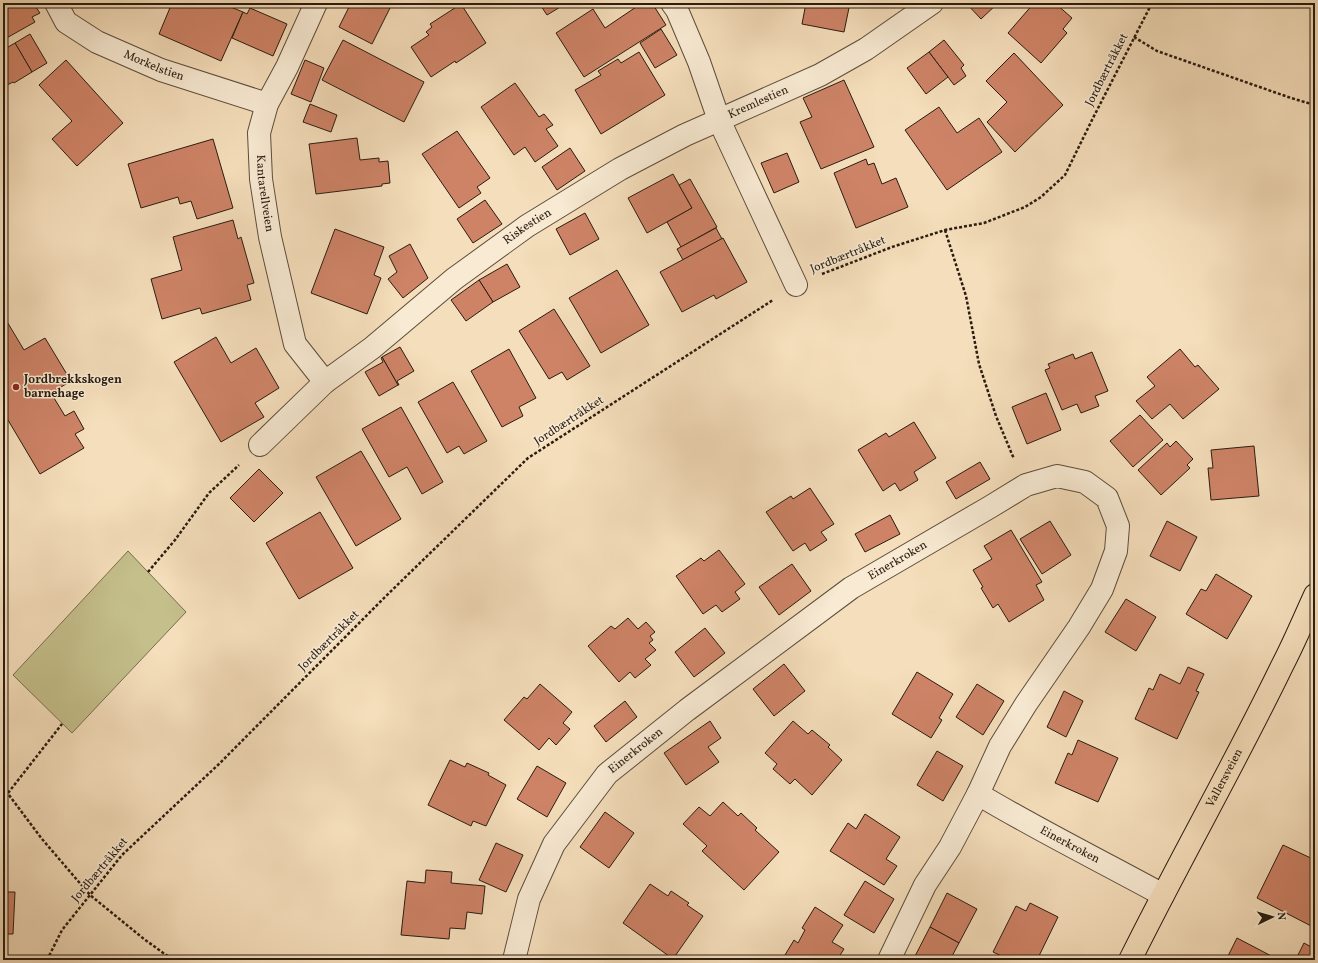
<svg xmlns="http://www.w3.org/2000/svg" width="1318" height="963" font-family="Vollkorn,serif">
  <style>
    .green { fill: #c4bf8b; stroke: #776e4e }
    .building { fill: #ce8367; stroke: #2a1c10 }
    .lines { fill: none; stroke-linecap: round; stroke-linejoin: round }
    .minor-casing { stroke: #5d4c3b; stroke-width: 24 }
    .major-casing { stroke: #2a1c10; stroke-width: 24 }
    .path { stroke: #2a1c10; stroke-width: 2.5; stroke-dasharray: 3 2; stroke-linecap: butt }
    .minor { stroke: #f8ead3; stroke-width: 22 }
    .major { stroke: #f5debb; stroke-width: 22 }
    .poi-dot { fill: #8f2418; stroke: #f8ead3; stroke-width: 1.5 }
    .labels { text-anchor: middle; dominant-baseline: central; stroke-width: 3; stroke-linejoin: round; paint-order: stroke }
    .street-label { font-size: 12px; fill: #2a1c10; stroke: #f8ead3 }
    .poi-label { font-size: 12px; font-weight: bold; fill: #2a1c10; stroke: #f8ead3; text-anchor: start }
  </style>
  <rect width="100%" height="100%" fill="#f5debb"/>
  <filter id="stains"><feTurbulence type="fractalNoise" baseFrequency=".005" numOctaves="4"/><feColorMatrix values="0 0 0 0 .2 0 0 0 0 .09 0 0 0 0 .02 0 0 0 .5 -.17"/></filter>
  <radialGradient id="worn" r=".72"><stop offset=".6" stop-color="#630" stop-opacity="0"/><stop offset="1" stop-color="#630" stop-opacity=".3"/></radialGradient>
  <path class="green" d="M128 551 186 612 72 733 13 675Z"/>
  <g class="building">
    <path d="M3 3H33L40 13 32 17 35 22 3 40Z"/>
    <path d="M172 3H221L243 12 221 61 159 34Z"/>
    <path d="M351 3H385L391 6 372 44 339 27Z"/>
    <path d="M539 3H567L547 15Z"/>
    <path d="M642 3H652L666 25 584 77 556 33 593 9 605 28Z"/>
    <path d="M806 3H850L844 32 802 24Z"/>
    <path d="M966 3H998L981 19Z"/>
    <path d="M1034 3 1039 7 1042 3H1055L1072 18 1063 29 1067 33 1041 63 1008 33Z"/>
    <path d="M461 4 486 43 456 63 455 61 431 77 411 47 429 35 426 32 432 27 430 24Z"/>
    <path d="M250 8 287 24 273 56 232 38 243 12 247 14Z"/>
    <path d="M661 29 677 55 655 68 640 43Z"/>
    <path d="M30 34 47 63 32 72 15 43Z"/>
    <path d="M343 40 424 82 404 122 322 80Z"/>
    <path d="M944 40 964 65 961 68 966 76 954 85 929 52Z"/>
    <path d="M15 43 32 72 14 83 13 82 3 87V50Z"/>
    <path d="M639 52 665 95 601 134 575 90 601 75 598 71 618 59 621 63Z"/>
    <path d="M929 52 948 77 926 94 907 68Z"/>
    <path d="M1014 53 1063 105 1015 152 987 122 1007 102 986 81Z"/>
    <path d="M66 60 123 123 77 166 52 139 72 121 39 85Z"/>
    <path d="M305 60 324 68 311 102 291 94Z"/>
    <path d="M844 80 874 147 821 169 800 122 812 117 803 98Z"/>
    <path d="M515 83 539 117 544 114 553 125 546 129 558 146 535 162 525 147 514 155 481 107Z"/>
    <path d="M310 104 337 115 331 132 303 122Z"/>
    <path d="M939 107 957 133 979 118 1002 152 947 190 905 130Z"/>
    <path d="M457 131 490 178 477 187 481 193 459 208 422 154Z"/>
    <path d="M357 138 360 160 379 158V162L388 161 390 183 382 184V186L316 194 309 144Z"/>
    <path d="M213 139 233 208 197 219 191 201 180 204 178 197 141 208 128 164Z"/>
    <path d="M570 148 585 171 557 190 542 167Z"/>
    <path d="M787 153 799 182 774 193 761 163Z"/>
    <path d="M866 159 868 165 874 163 882 184 896 178 908 207 856 228 834 173Z"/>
    <path d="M673 174 692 208 647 233 628 198Z"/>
    <path d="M690 179 717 227 681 247 667 222 692 208 679 185Z"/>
    <path d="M485 200 502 224 473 243 457 219Z"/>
    <path d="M585 213 599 239 570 255 556 229Z"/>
    <path d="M233 220 238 239 241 237 254 283 247 285 251 300 202 314 200 308 162 319 151 279 182 270 173 237Z"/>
    <path d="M716 228 722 239 683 260 677 249Z"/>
    <path d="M335 229 384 247 374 275 381 278 367 314 311 293Z"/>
    <path d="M723 238 747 282 716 299 714 295 682 312 660 272Z"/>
    <path d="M410 244 428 278 403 298 388 279 397 272 389 256Z"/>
    <path d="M507 264 520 287 493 302 479 280Z"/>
    <path d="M617 270 649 325 601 353 569 298Z"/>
    <path d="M479 280 493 302 466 321 451 300Z"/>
    <path d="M554 309 590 366 567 380 562 372 549 379 519 331Z"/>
    <path d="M3 315 24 350 45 338 71 381 51 393 65 416 74 411 84 429 75 434 84 448 40 474 8 420 3 422Z"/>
    <path d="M216 337 231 363 256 348 279 388 255 403 264 417 221 442 174 362Z"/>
    <path d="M400 347 414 371 397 381 399 385H398L382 357Z"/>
    <path d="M509 349 536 398 519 407 523 416 502 427 471 371Z"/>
    <path d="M1180 349 1195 367 1198 365 1219 389 1183 419 1170 404 1152 419 1136 401 1155 386 1147 377Z"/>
    <path d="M1092 352 1108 391 1095 396 1099 406 1081 413 1077 404 1062 410 1045 370 1050 368 1048 364 1073 354 1075 359Z"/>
    <path d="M382 357 398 385 379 396 365 372 383 362 381 358Z"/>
    <path d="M453 382 487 441 464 454 459 446 447 453 418 402Z"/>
    <path d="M1046 393 1061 430 1027 444 1012 407Z"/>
    <path d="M401 407 443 482 422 494 407 467 389 477 362 429Z"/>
    <path d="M1140 415 1163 440 1133 467 1110 441Z"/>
    <path d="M914 422 936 458 914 472 918 480 900 491 895 483 883 491 858 450 886 433 889 437Z"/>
    <path d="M1176 441 1193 459 1187 465 1190 468 1161 495 1138 470 1167 443 1170 447Z"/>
    <path d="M1254 446 1259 496 1211 500 1208 468H1213L1211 450Z"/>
    <path d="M361 451 401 519 356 546 316 477Z"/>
    <path d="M980 462 990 479 956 499 946 482Z"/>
    <path d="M259 469 283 493 254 522 230 498Z"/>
    <path d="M810 488 834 524 821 532 827 540 810 551 805 543 793 551 766 512 791 496 793 499Z"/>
    <path d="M320 512 353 568 299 599 266 543Z"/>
    <path d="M890 515 900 534 865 552 855 534Z"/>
    <path d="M1050 521 1071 555 1042 574 1020 539Z"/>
    <path d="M1167 521 1197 537 1180 571 1150 556Z"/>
    <path d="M1011 530 1042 582 1036 585 1044 600 1009 622 998 604 993 608 981 588 983 587 973 570 992 559 984 546Z"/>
    <path d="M719 550 745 584 735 592 740 599 722 612 716 605 703 614 676 576 701 558 704 561Z"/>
    <path d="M792 564 811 591 779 615 759 587Z"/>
    <path d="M1216 574 1252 596 1227 639 1186 614 1201 589 1206 591Z"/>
    <path d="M1126 599 1156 617 1136 651 1105 632Z"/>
    <path d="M628 618 638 629 646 622 655 632 650 636 653 640 649 643 656 650 645 659 651 665 635 678 630 672 619 682 588 646 611 626 615 629Z"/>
    <path d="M705 628 725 653 694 677 675 652Z"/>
    <path d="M784 664 805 691 774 716 753 689Z"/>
    <path d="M1188 667 1204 674 1196 691 1199 692 1177 739 1135 719 1149 688 1153 690 1160 674 1180 684Z"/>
    <path d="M917 672 953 694 939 718 942 720 931 738 892 714Z"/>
    <path d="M540 684 572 712 563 723 570 729 556 745 549 738 539 750 504 720 524 697 527 699Z"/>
    <path d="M977 684 1004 701 983 735 956 717Z"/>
    <path d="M1064 691 1083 701 1066 737 1047 727Z"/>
    <path d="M625 701 637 717 606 742 594 726Z"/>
    <path d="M710 721 721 738 708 747 719 762 686 785 664 753Z"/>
    <path d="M793 721 808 734 812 730 830 745 828 747 842 760 812 795 795 779 790 784 773 769 777 764 765 753Z"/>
    <path d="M1078 740 1118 758 1098 802 1055 783 1068 753 1072 755Z"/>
    <path d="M937 751 963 766 943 801 917 785Z"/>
    <path d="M450 760 465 767 467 763 489 773 488 775 506 785 486 826 473 821 471 826 428 805Z"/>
    <path d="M537 766 566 783 547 817 517 799Z"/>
    <path d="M723 802 738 816 741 813 757 828 755 830 779 852 744 890 702 851 707 846 683 824 699 807 710 816Z"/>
    <path d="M605 812 634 833 609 868 580 847Z"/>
    <path d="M865 814 900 837 886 859 897 866 884 885 830 851 848 823 856 829Z"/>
    <path d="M496 843 523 855 506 892 479 880Z"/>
    <path d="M1283 845 1315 860V928L1257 898Z"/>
    <path d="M426 870 452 872 451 883 485 886 482 914 467 912 465 929 450 928 449 939 401 935 407 881 425 883Z"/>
    <path d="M865 881 894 899 874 933 844 915Z"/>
    <path d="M650 884 668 896 671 891 689 903 687 905 703 916 673 959 623 923Z"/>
    <path d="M3 892H15L13 934H3Z"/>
    <path d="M947 893 977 909 959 943 930 927Z"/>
    <path d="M1030 903 1058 917 1037 960H1010L993 952 1016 906 1026 911Z"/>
    <path d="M815 907 843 925 832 942 844 949 837 960H782L794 940 798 943 805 930 802 928Z"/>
    <path d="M930 927 959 943 950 960H913Z"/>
    <path d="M1237 938 1279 960H1226Z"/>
    <path d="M1304 943 1315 949V960L1296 959Z"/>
  </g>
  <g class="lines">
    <defs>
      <g id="minor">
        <path id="s1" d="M56 3 66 22 97 42 161 70 267 104"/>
        <path id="s2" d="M316 3 287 67 267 104 259 133 261 179 270 237 295 344 325 382"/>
        <path id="s3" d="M796 285 719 120 820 75 866 49 932 3"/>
        <path id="s4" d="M260 445 325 382 372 348 454 279 527 226 620 169 685 135 719 120 699 62 677 10 672 3"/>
        <path id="s5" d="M978 794C1038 830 1101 861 1163 895"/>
        <path id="s6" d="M514 960 529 899 554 844 607 774 687 710 851 588 990 507 1026 485 1057 476 1085 482 1107 498 1118 526 1116 551 1102 589 1079 627 1026 704 1000 746 978 794 950 847 925 885 889 960"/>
      </g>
      <g id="major">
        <path id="s7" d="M1130 960C1179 861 1234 765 1282 666 1294 643 1304 619 1315 595"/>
      </g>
    </defs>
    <use href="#minor" class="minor-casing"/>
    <use href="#major" class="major-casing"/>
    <g class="path">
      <path d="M1134 37 1157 51 1291 98 1315 105"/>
      <path d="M945 230 966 296 979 364 996 416 1014 459"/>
      <path d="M822 274 892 247 945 230 984 223 1025 207 1041 197 1065 175 1093 118 1152 3"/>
      <path d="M148 572 175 540 209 493 239 465"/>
      <path d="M3 787 42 839 90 895 144 939 173 960"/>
      <path d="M8 793 62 724"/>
      <path d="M47 960 62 930 122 855 219 764 386 596 528 458 773 300"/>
    </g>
    <use href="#minor" class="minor"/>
    <use href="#major" class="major"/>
  </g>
  <circle class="poi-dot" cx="16" cy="387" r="4"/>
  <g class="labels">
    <g class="street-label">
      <text stroke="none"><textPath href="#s1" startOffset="120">Morkelstien</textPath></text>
      <text transform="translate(1107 70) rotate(-63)">Jordbærtråkket</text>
      <text stroke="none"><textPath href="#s3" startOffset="225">Kremlestien</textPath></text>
      <text stroke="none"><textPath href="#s2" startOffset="203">Kantarellveien</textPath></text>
      <text stroke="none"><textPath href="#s4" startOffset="346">Riskestien</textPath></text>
      <text transform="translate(848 255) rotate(-22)">Jordbærtråkket</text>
      <text transform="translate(569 421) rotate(-33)">Jordbærtråkket</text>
      <text stroke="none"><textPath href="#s6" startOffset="572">Einerkroken</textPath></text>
      <text transform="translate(329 641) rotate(-45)">Jordbærtråkket</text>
      <text stroke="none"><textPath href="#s6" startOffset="248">Einerkroken</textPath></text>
      <text stroke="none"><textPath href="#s7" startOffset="205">Vallersveien</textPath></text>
      <text stroke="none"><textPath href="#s5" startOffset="105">Einerkroken</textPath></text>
      <text transform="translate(100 870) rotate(-50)">Jordbærtråkket</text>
    </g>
    <g class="poi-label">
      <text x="24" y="380">Jordbrekkskogen<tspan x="24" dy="14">barnehage</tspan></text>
    </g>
  </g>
  <rect width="1318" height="963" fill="none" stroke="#f5debb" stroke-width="16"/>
  <rect x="4" y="4" width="1310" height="955" fill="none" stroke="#2a1c10" stroke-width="2"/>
  <rect x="8" y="8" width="1302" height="947" fill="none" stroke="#2a1c10"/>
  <g transform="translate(1272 917) rotate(85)" stroke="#f8ead3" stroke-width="3" paint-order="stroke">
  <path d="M0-3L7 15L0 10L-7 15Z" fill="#2a1c10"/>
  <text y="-6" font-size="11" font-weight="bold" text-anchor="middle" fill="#2a1c10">N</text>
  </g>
  <rect width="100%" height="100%" filter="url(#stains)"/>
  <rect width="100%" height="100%" fill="url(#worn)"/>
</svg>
